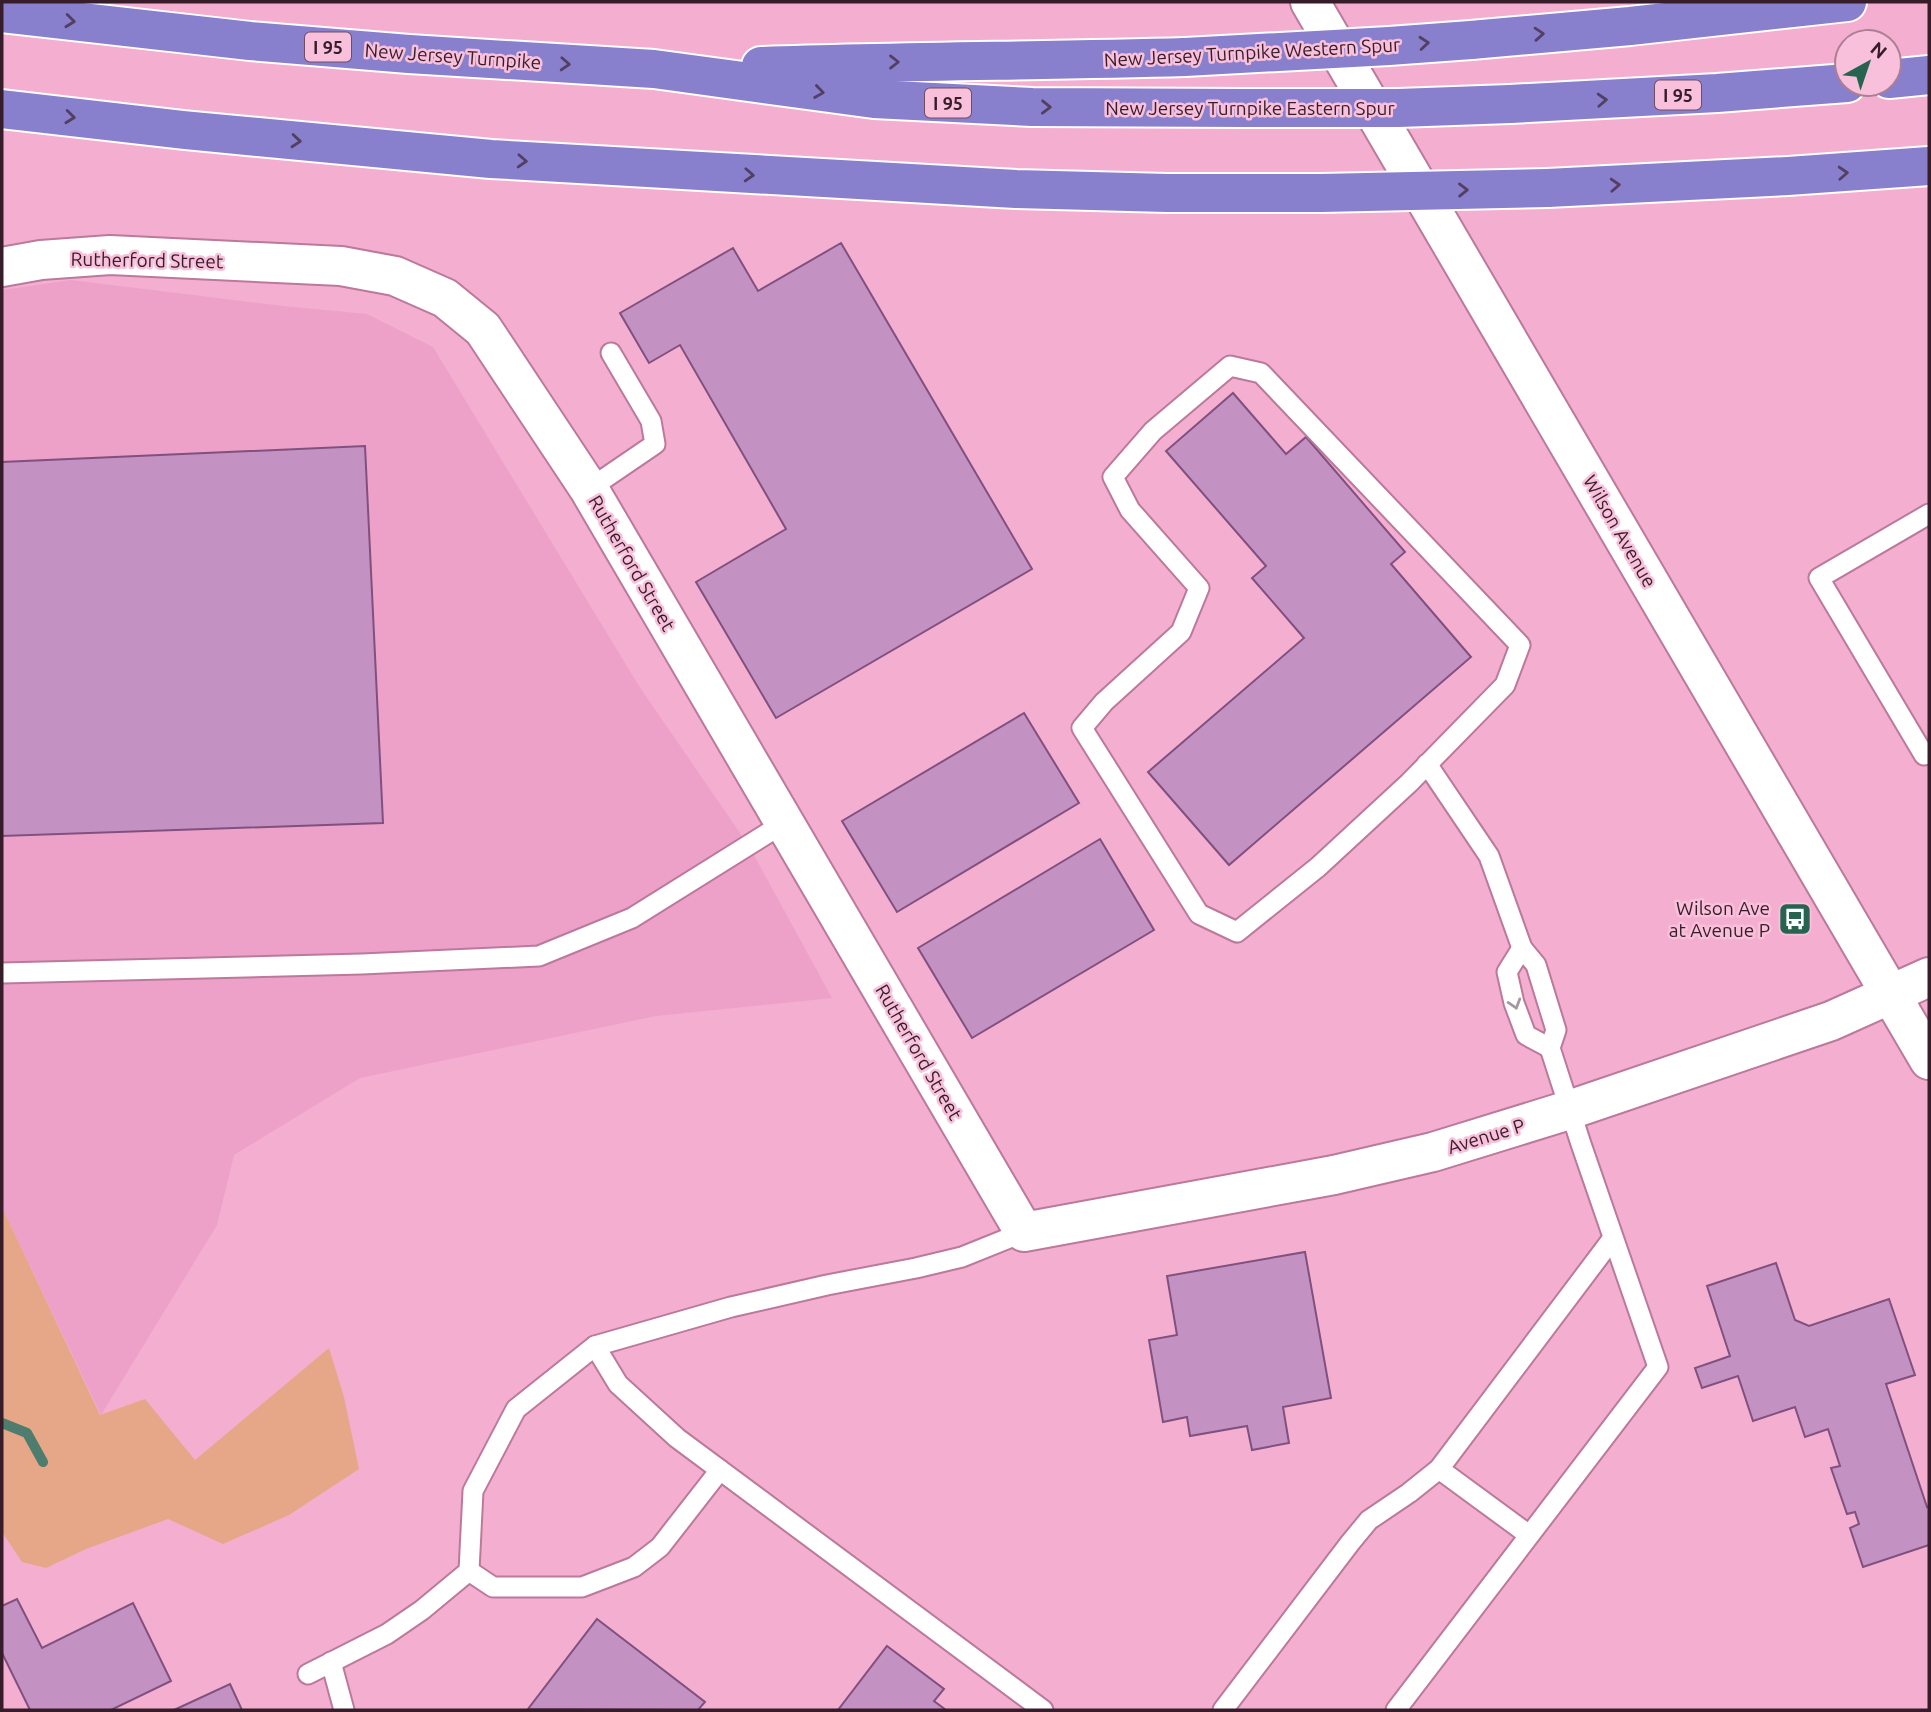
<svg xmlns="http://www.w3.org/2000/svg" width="1931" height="1712" font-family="Ubuntu,sans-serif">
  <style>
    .built { fill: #eda1c8 }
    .green { fill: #e5a788 }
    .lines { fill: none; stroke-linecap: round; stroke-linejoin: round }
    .stream { stroke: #4e7d6d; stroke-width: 10 }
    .building { fill: #c492c2; stroke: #80507f; stroke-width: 2 }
    .lane-casing { stroke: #bb799b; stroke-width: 23 }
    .secondary-casing { stroke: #bb799b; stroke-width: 42 }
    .highway-casing { stroke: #fff; stroke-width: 42 }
    .lane { stroke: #fff; stroke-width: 19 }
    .secondary { stroke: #fff; stroke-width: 38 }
    .highway { stroke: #887fcd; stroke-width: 38 }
    .highway-bridge-casing { stroke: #fff; stroke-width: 42; stroke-linecap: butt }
    .highway-bridge { stroke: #887fcd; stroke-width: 38 }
    .oneway { stroke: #533f63 }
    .oneway2 { stroke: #a5999f }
    .labels { text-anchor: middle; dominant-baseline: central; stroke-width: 5; stroke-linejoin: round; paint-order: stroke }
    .shield { fill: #f9c0db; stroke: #714e5f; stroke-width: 2 }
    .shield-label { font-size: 18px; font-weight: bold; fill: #371d2a }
    .street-label { font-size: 19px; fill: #371d2a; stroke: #f9c0db }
    .poi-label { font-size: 19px; fill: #371d2a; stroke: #f9c0db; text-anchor: end }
  </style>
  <rect width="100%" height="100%" fill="#f4aed0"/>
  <path class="built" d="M71 280 283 306 367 314 433 347 639 686 749 846 832 998 656 1016 360 1078 234 1155 217 1225 101 1415 2 1207V290Z"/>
  <path class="green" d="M2 1207 100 1415 145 1399 195 1460 329 1348 344 1397 359 1469 289 1515 223 1544 168 1519 86 1549 46 1568 22 1562 2 1532Z"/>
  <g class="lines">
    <path class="stream" d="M2 1423 27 1433 43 1462"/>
  </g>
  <g class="building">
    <path d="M841 243 1032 569 776 718 696 582 786 529 680 345 649 363 620 313 733 248 758 291Z"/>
    <path d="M1233 393 1286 454 1306 437 1405 552 1391 564 1471 657 1229 865 1148 772 1304 638 1252 578 1266 566 1166 451Z"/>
    <path d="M365 446 383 823 2 836V462Z"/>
    <path d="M1024 713 1079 803 897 912 842 821Z"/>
    <path d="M1100 839 1154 930 972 1038 918 948Z"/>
    <path d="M1305 1252 1331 1398 1283 1407 1289 1443 1252 1450 1247 1426 1190 1436 1187 1417 1163 1422 1149 1340 1177 1335 1167 1276Z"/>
    <path d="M1776 1263 1795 1320 1809 1326 1889 1299 1915 1375 1886 1384 1927 1507 1929 1506V1545L1863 1567 1850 1528 1859 1524 1855 1512 1847 1514 1831 1468 1840 1466 1828 1429 1805 1437 1795 1407 1753 1421 1738 1376 1702 1388 1695 1368 1730 1356 1707 1286Z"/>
    <path d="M17 1599 42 1648 133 1603 171 1681 111 1710H30L2 1653V1606Z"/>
    <path d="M597 1619 705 1702 698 1710 528 1709Z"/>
    <path d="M887 1646 944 1689 934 1701 946 1710H838Z"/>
    <path d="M230 1684 242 1710H174Z"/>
  </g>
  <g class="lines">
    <defs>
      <g id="lane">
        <path d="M1230 366 1261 373 1520 645 1505 685 1409 783 1318 867 1237 932 1199 914 1082 728 1104 702 1181 632 1199 588 1130 510 1113 477 1153 431Z"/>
        <path d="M589 489 655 444 651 421 611 353"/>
        <path d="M1929 514 1819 578 1924 755 1929 752"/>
        <path d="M1522 948 1507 972 1514 1003 1526 1035 1550 1048"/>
        <path d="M2 973 362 964 539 956 632 918 784 823"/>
        <path d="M595 1346 618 1384 677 1438 1043 1710"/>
        <path d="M1529 1535 1439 1469 1613 1238"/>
        <path d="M469 1571 493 1587H582L634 1567 660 1547 720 1470"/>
        <path d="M331 1662 344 1710"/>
        <path d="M308 1674 387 1634 422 1610 469 1571 473 1491 516 1409 595 1346 731 1307 827 1285 916 1268 962 1257 1024 1232"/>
        <path d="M1223 1710 1350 1543 1369 1520 1409 1493 1439 1469"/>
        <path d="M1396 1710 1658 1367 1581 1144 1550 1048 1556 1030 1536 965 1522 948 1489 856 1427 764"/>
      </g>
      <g id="secondary">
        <path d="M1310 2 1929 1060"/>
        <path d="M2 267 41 260 110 255 341 266 395 276 445 298 483 329 589 489 1024 1232 1334 1175 1433 1152 1569 1110 1831 1021 1929 977"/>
      </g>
      <g id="highway">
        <path d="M2 13 250 41 409 54 654 69 874 99 1032 107 1244 108"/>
        <path d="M1471 40 1630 26 1847 2"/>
        <path d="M761 66C903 61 1044 61 1185 57"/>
        <path d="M1889 79 1929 75"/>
        <path d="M1510 104 1717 93 1847 83"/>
        <path d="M2 109 184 130 491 159 1016 189 1167 193H1321"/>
        <path d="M1547 188 1788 176 1929 166"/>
      </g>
    </defs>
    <use href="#lane" class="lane-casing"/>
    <use href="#secondary" class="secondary-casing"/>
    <use href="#highway" class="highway-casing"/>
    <use href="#lane" class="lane"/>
    <use href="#secondary" class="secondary"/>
    <use href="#highway" class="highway"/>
    <defs>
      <g id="highway-bridge">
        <path d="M1185 57 1389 46 1471 40"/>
        <path d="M1244 108H1398L1510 104"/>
        <path d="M1321 193 1547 188"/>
      </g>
    </defs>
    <use href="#highway-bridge" class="highway-bridge-casing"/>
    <use href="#highway-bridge" class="highway-bridge"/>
  </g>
  <defs><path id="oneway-chevron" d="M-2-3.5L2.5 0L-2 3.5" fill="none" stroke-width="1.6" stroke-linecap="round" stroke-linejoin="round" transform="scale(1.75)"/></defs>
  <g class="oneway">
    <use href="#oneway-chevron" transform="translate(70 21) rotate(6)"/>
    <use href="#oneway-chevron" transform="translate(1539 34) rotate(-4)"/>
    <use href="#oneway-chevron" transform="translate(1424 43) rotate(-5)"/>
    <use href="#oneway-chevron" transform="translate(894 62)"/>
    <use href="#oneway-chevron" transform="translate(565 64) rotate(3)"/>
    <use href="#oneway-chevron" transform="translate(819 92) rotate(8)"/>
    <use href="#oneway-chevron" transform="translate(1602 100) rotate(-3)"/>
    <use href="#oneway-chevron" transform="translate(1046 107) rotate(1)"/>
    <use href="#oneway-chevron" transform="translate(70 117) rotate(6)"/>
    <use href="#oneway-chevron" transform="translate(296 141) rotate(5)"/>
    <use href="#oneway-chevron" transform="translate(522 161) rotate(3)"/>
    <use href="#oneway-chevron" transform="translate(1843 173) rotate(-3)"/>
    <use href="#oneway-chevron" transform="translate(749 175) rotate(3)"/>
    <use href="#oneway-chevron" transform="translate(1615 185) rotate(-3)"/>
    <use href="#oneway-chevron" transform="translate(1463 190) rotate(-1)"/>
  </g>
  <use class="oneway2" href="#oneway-chevron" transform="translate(1515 1004) rotate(73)"/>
  <defs>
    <symbol id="bus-square" viewBox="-11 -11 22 22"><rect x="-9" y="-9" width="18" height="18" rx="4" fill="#276450" stroke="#f9c0db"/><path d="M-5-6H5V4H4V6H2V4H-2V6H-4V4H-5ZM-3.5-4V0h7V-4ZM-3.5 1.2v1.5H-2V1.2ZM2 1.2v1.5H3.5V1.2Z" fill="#fff"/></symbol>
  </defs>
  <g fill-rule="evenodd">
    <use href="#bus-square" x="1776" y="900" width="38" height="38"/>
  </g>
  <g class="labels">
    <g class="shield">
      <rect x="305" y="32.5" width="46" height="29" rx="5"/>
      <rect x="1655" y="80.5" width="46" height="29" rx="5"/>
      <rect x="925" y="88.5" width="46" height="29" rx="5"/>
    </g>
    <g class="shield-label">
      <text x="328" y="47">I 95</text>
      <text x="1678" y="95">I 95</text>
      <text x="948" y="103">I 95</text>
    </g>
    <g class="street-label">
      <text transform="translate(1252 52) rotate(-3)">New Jersey Turnpike Western Spur</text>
      <text transform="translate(453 56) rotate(4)">New Jersey Turnpike</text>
      <text x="1250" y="108">New Jersey Turnpike Eastern Spur</text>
      <text transform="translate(147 260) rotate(1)">Rutherford Street</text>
      <text transform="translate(1620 531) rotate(60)">Wilson Avenue</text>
      <text transform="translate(632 563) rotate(60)">Rutherford Street</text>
      <text transform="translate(919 1052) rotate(60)">Rutherford Street</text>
      <text transform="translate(1486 1136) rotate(-17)">Avenue P</text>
    </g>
    <g class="poi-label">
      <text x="1770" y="908">Wilson Ave<tspan x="1770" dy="22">at Avenue P</tspan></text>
    </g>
  </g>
  <rect width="1931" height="1712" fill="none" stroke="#371d2a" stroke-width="7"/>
  <g transform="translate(1868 63) rotate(40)"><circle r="33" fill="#f9c0db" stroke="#ab7f94" stroke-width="2"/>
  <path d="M0-5L12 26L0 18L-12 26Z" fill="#276450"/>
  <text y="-10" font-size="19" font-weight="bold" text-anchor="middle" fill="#371d2a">N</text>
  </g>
</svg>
